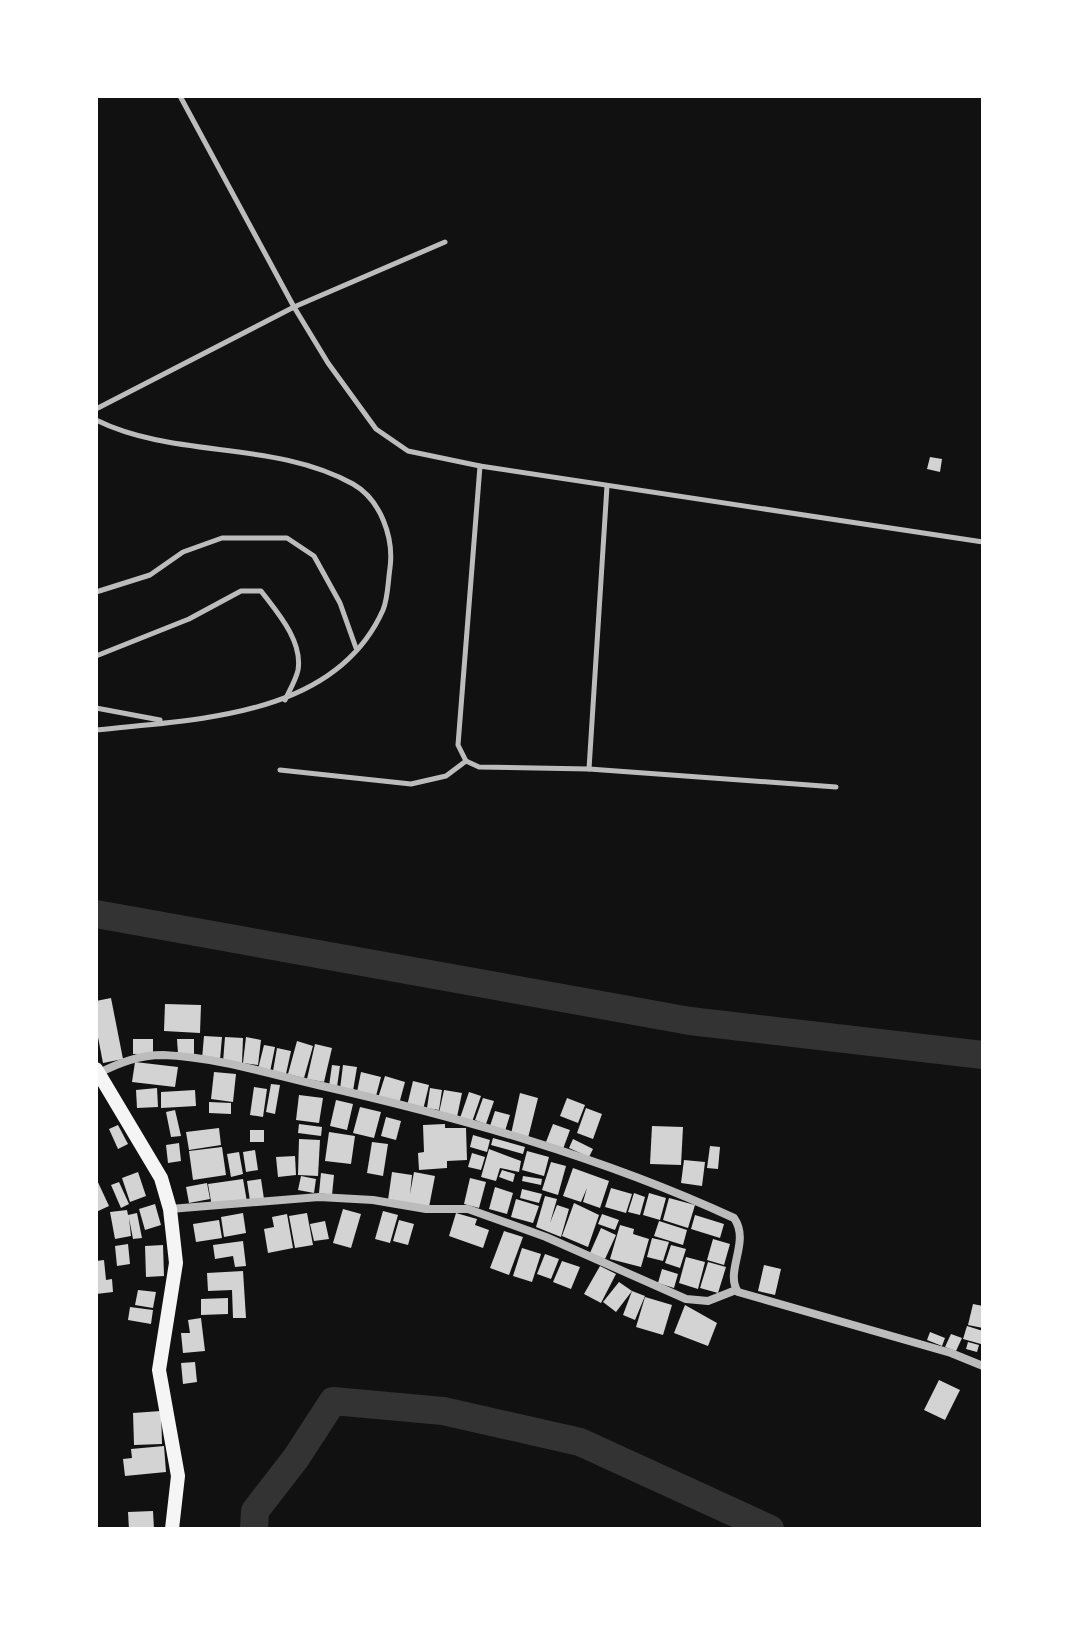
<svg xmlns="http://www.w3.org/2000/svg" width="1079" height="1625" font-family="'Noto Sans',sans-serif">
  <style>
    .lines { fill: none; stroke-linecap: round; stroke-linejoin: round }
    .river { stroke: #333; stroke-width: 28 }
    .building { fill: #d3d3d3 }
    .service { stroke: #bcbcbc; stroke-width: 5 }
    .minor { stroke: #bcbcbc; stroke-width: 8 }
    .secondary { stroke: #f5f5f5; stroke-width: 14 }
  </style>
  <rect width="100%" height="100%" fill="#111"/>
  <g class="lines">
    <g class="river">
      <path d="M96 914 690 1021 983 1055"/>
      <path d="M254 1529 255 1511 296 1458 333 1401 443 1411 580 1442 770 1529"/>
    </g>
  </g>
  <g class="building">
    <path d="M930 457 942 459 940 472 927 469Z"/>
    <path d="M111 998 123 1059 103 1063 96 1027V1001Z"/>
    <path d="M165 1004 201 1005 200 1033 164 1031Z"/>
    <path d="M204 1036 222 1037 220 1060 202 1059Z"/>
    <path d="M225 1037 243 1038 242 1063 223 1062Z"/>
    <path d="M246 1037 261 1040 258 1065 243 1063Z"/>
    <rect x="133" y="1039" width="20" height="15"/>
    <path d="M177 1039H194V1054H178Z"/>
    <path d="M297 1041 313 1046 304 1078 288 1074Z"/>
    <path d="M315 1044 332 1048 324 1082 307 1079Z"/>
    <path d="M264 1045 275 1047 270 1072 258 1069Z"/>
    <path d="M277 1048 291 1051 286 1074 273 1071Z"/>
    <path d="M135 1062 178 1067 175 1087 132 1082Z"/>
    <path d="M332 1065 340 1066 337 1087 329 1086Z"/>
    <path d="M343 1065 357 1067 353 1091 340 1089Z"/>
    <path d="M214 1072 236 1074 233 1102 211 1099Z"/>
    <path d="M361 1072 381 1077 376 1096 357 1092Z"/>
    <path d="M385 1076 405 1082 399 1104 378 1098Z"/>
    <path d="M413 1081 429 1085 423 1110 407 1106Z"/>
    <path d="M271 1084 280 1085 275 1114 266 1112Z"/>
    <path d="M254 1087 267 1089 263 1117 250 1115Z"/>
    <path d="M157 1088 158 1107 137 1108 136 1090Z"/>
    <path d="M430 1088 442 1090 439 1110 427 1108Z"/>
    <path d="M195 1090 196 1106 161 1108V1092Z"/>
    <path d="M444 1090 462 1093 457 1117 439 1113Z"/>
    <path d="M469 1092 481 1096 472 1122 460 1118Z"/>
    <path d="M520 1093 538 1098 528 1138 511 1134Z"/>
    <path d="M299 1095 323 1098 319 1123 296 1120Z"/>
    <path d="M483 1098 494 1101 486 1124 475 1120Z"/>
    <path d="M567 1098 585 1105 578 1123 560 1116Z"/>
    <path d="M336 1100 353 1104 347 1130 330 1126Z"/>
    <path d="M209 1102 231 1103V1114L209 1113Z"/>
    <path d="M360 1107 381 1112 374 1138 353 1133Z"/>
    <path d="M586 1108 602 1114 593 1139 577 1133Z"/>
    <path d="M175 1110 181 1136 171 1137 166 1112Z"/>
    <path d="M495 1111 510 1115 505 1131 490 1126Z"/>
    <path d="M386 1117 401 1121 396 1140 381 1136Z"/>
    <path d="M299 1124 322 1127 321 1136 298 1133Z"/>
    <path d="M445 1124V1128H466L467 1160 447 1161V1168L419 1170 418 1153 424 1152 423 1125Z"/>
    <path d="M553 1124 570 1130 563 1149 546 1142Z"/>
    <path d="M118 1125 128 1144 118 1149 109 1129Z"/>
    <path d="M652 1126 683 1127 681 1165 650 1164Z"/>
    <path d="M219 1128 221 1145 189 1150 186 1132Z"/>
    <rect x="250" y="1130" width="14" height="12"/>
    <path d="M329 1132 355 1136 351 1164 325 1161Z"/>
    <path d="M473 1135 490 1140 487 1152 470 1147Z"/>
    <path d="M493 1138 525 1147 523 1154 491 1145Z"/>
    <path d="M299 1139 320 1140 318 1176 298 1175Z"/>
    <path d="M573 1139 593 1149 589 1157 569 1148Z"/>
    <path d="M372 1142 388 1144 383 1176 367 1173Z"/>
    <path d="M179 1143 181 1161 168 1163 166 1145Z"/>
    <path d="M710 1146 720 1147 718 1169 707 1168Z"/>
    <path d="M222 1147 226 1175 193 1180 189 1151Z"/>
    <path d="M489 1149 521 1161 519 1172 500 1168 496 1181 481 1177Z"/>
    <path d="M255 1150 258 1170 246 1172 243 1152Z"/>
    <path d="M527 1151 549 1157 544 1176 522 1170Z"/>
    <path d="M239 1152 243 1174 231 1177 227 1154Z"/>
    <path d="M472 1153 485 1157 481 1170 468 1167Z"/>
    <path d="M295 1156 296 1175 278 1177 276 1157Z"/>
    <path d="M684 1160 705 1162 702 1186 681 1183Z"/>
    <path d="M551 1162 566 1166 558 1195 542 1190Z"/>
    <path d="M573 1168 609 1181 600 1208 583 1202 587 1188 581 1202 563 1196Z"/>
    <path d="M502 1170 515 1174 513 1182 499 1177Z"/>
    <path d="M138 1172 146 1196 130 1202 122 1178Z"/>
    <path d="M392 1172 412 1175 410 1194 414 1172 435 1176 429 1207 388 1200Z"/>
    <path d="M321 1173 334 1175 332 1195 319 1193Z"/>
    <path d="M301 1176 316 1179 314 1193 298 1190Z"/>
    <path d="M523 1176 542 1179 541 1185 522 1181Z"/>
    <path d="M96 1178 109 1206 96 1212Z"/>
    <path d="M470 1178 486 1182 479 1208 464 1204Z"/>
    <path d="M243 1179 247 1202 212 1207 208 1184Z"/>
    <path d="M261 1179 264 1199 250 1201 247 1181Z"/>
    <path d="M119 1182 129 1204 121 1208 111 1185Z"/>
    <path d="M207 1183 210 1199 189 1203 186 1187Z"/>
    <path d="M495 1187 513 1193 507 1214 489 1209Z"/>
    <path d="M611 1188 632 1194 626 1213 605 1207Z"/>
    <path d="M522 1189 542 1194 539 1203 520 1198Z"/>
    <path d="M634 1193 645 1197 640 1215 628 1212Z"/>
    <path d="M649 1193 666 1198 660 1220 643 1215Z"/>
    <path d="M545 1196 557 1199 550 1223 557 1205 569 1209 561 1237 536 1227Z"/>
    <path d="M669 1198 695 1205 688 1228 663 1220Z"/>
    <path d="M516 1199 539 1206 533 1223 511 1217Z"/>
    <path d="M574 1203 599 1215 588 1247 562 1236Z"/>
    <path d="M155 1204 161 1225 145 1230 139 1209Z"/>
    <path d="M343 1209 361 1214 351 1248 333 1243Z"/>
    <path d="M127 1210 128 1215 137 1213 142 1238 133 1239 129 1218 131 1236 115 1239 110 1212Z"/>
    <path d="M383 1211 398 1215 390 1243 375 1239Z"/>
    <path d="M243 1213 246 1233 224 1237 221 1217Z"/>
    <path d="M307 1213 313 1245 295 1248 289 1216Z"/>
    <path d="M456 1213 477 1219 475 1225 489 1230 483 1248 449 1236Z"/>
    <path d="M287 1214 293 1248 268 1253 264 1229 274 1227 272 1217Z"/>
    <path d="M602 1214 619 1220 615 1230 598 1224Z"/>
    <path d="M695 1215 724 1224 720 1238 691 1229Z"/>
    <path d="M219 1220 222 1238 196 1242 193 1224Z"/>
    <path d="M399 1220 414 1224 408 1245 393 1241Z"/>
    <path d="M325 1221 329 1239 314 1241 310 1224Z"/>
    <path d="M659 1221 687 1230 683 1245 654 1236Z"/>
    <path d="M620 1225 634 1229 633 1234 649 1239 641 1267 610 1259Z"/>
    <path d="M601 1228 616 1235 605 1259 590 1253Z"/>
    <path d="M504 1231 523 1237 509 1275 490 1268Z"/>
    <path d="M652 1238 669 1242 663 1261 647 1257Z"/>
    <path d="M713 1239 730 1244 724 1265 707 1260Z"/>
    <path d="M243 1241 246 1266 235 1267 233 1256 215 1259 213 1245Z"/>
    <path d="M128 1244 130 1264 117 1266 115 1246Z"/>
    <path d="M163 1245 164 1276 146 1277 145 1246Z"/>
    <path d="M671 1245 686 1249 680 1268 665 1263Z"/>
    <path d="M522 1248 541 1254 532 1282 513 1276Z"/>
    <path d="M545 1254 559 1259 551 1279 537 1274Z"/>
    <path d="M686 1257 705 1262 698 1289 679 1283Z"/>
    <path d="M104 1260 106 1280 112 1279 113 1292 96 1294V1261Z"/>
    <path d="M562 1261 580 1267 571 1289 553 1282Z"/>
    <path d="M708 1262 726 1267 718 1293 700 1288Z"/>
    <path d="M764 1265 781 1269 775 1295 758 1291Z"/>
    <path d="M600 1266 616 1274 601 1303 584 1294Z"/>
    <path d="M662 1269 678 1274 674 1288 658 1283Z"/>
    <path d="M243 1271 246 1318H233L232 1290 208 1291 207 1273Z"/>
    <path d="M619 1282 632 1291 616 1312 603 1302Z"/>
    <path d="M138 1290 156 1292 153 1308 135 1305Z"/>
    <path d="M632 1291 645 1296 635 1320 623 1315Z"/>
    <path d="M645 1297 672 1305 663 1335 636 1327Z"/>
    <path d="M228 1298V1314L201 1315V1299Z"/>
    <path d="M973 1304 983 1306V1328L968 1325Z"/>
    <path d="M685 1305 717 1323 708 1346 674 1333Z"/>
    <path d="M130 1307 153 1310 151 1324 128 1320Z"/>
    <path d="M201 1318 205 1351 183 1353 181 1333H190L188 1320Z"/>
    <path d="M967 1326 983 1331 981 1344 963 1339Z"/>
    <path d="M930 1332 945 1338 942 1346 927 1340Z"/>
    <path d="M951 1334 962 1338 956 1351 945 1347Z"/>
    <path d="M968 1342 979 1345 977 1352 966 1349Z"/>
    <path d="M195 1362 197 1382 183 1384 181 1363Z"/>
    <path d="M939 1380 960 1390 945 1420 924 1410Z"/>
    <path d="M161 1411 162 1444 134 1445 133 1413Z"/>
    <path d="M164 1446 166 1472 125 1476 123 1459 132 1458 131 1449Z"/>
    <path d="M153 1511 154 1529H129L128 1512Z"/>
  </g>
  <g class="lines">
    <g class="service">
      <path d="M180 96 294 307 328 363 376 429 408 451 480 466 983 542"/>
      <path d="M96 409 294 307 445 242"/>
      <path d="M96 420C175 459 274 440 353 484 381 500 394 538 390 568 388 581 388 598 383 610 335 718 196 719 96 730"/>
      <path d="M480 466 458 745 466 761 479 767 589 769 836 787"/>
      <path d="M96 592 150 575 183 552 222 538H287L314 556 340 603 356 648"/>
      <path d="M96 656 189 619 241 591H261C277 612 303 641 298 670 296 680 289 691 285 700"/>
      <path d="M96 708 160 720"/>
      <path d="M589 769 607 486"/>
      <path d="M280 770 411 784 446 776 466 761"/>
    </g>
    <g class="minor">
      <path d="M99 1073C119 1063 139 1055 163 1055 215 1057 267 1073 318 1085 459 1117 602 1157 734 1218 751 1242 724 1271 738 1292L951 1353 983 1366"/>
      <path d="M170 1209 319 1197 373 1200 426 1209H468L546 1237 686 1299 708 1301 736 1290"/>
    </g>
    <path class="secondary" d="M96 1069 161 1178 170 1209 176 1263 159 1370 178 1476 172 1529"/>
  </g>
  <rect width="1079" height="1625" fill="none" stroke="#ffffff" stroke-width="196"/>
</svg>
